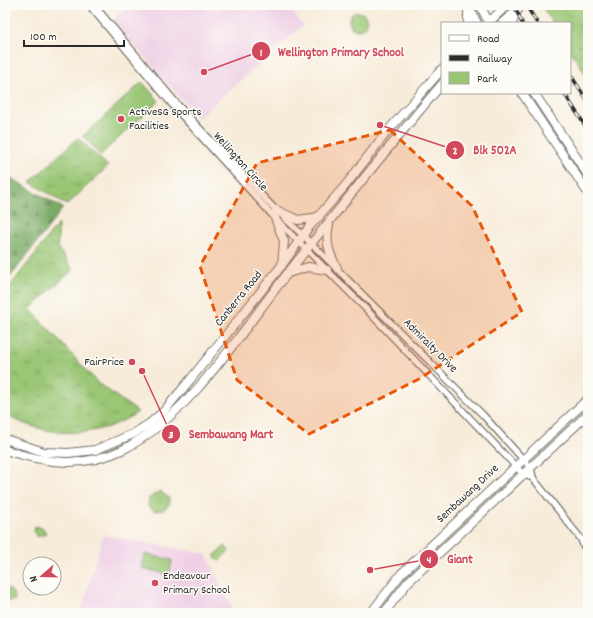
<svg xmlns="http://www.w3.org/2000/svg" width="593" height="618" font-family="Dekko,sans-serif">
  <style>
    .built { fill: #efd0e5 }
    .grass { fill: url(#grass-tufts); stroke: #627850 }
    .forest { fill: url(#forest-firs); stroke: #536b48 }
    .green { fill: #9ac674; stroke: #627850 }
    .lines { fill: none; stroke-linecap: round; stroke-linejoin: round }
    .minor-casing { stroke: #726f68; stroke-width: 8 }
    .secondary-casing { stroke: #726f68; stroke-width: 10 }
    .primary-casing { stroke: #726f68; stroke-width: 10 }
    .minor { stroke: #fff; stroke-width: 5.5 }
    .secondary { stroke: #fff; stroke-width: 8 }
    .primary { stroke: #fff; stroke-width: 8 }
    .rail-casing { stroke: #2b2b2b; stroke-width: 3.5 }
    .rail { stroke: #fdfcf7; stroke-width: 2; stroke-dasharray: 6; stroke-linecap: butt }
    .marked { fill: #e8590c; fill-opacity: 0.2; stroke: #e8590c; stroke-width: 3; stroke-dasharray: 8 5; stroke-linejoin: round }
    .poi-dot { fill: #d1495b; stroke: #fdfcf7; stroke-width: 1.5 }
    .labels { text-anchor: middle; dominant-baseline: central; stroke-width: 3; stroke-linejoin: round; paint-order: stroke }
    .poi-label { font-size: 12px; fill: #2b2b2b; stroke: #fdfcf7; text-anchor: start }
    .street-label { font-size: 12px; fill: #2b2b2b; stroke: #fdfcf7 }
    .leader { fill: none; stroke: #d1495b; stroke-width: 1.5 }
    .callout-dot { fill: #d1495b; stroke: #fdfcf7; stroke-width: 1.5 }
    .mark-label { font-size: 12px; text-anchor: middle; font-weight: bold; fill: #fff }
    .callout-label { font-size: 13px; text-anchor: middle; font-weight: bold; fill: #d1495b; stroke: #fdfcf7; stroke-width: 3; stroke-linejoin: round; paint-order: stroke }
  </style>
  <defs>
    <pattern id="grass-tufts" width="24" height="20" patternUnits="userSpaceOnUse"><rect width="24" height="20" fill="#9ac674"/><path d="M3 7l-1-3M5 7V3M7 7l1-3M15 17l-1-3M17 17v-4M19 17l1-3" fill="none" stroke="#7ea15f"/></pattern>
    <pattern id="forest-firs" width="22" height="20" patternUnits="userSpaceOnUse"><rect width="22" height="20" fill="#7bab66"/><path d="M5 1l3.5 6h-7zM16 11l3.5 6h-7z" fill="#658b54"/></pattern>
  </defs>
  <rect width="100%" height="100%" fill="#fdfcf7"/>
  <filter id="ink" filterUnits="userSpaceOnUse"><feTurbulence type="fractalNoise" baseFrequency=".025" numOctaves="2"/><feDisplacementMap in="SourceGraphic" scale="8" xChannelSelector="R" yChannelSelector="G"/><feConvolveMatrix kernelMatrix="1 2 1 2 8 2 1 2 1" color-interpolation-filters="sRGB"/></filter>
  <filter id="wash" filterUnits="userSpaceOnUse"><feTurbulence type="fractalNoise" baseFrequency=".012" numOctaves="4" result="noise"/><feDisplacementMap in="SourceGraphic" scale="16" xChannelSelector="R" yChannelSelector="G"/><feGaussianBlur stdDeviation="0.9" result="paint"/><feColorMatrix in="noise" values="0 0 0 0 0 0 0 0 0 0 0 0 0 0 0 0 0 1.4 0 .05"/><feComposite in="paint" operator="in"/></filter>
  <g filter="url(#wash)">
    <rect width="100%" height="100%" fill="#f7ecda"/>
    <g class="built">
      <path d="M129 5H286L303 25 198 118 112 20Z"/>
      <path d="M103 535 206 554 235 613H81Z"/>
    </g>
    <g class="grass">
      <path d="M541 5H588V78L570 50V23H553Z"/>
      <path d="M78 138 108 166 67 205 30 182Z"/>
      <path d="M58 224V248L73 270 30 309 98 383 138 412C97 440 49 438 5 415V293Z"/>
    </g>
    <path class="forest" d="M5 175 63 208 5 284Z"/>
    <g class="green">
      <circle cx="358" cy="21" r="9"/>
      <path d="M142 82 159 101 100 155 83 136Z"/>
      <path d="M160 491 169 498V505L163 510 154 511 148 506 149 498Z"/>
      <path d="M35 526 44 529 46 534 36 537 34 531Z"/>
      <path d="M225 546 229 551 219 561 214 556Z"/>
      <path d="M145 554 172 560 169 575 142 568Z"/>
      <path d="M5 589H9L13 593 15 600 7 601Z"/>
    </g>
  </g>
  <g filter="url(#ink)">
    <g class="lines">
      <defs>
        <g id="minor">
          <path d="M89 5 175 108 275 218 366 309 524 475 533 478"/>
          <path d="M94 5 178 105 270 204 314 246 483 415 531 468 533 478 581 539 583 545 588 552"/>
          <path d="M581 539 588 544"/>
        </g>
        <g id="secondary">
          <path d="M488 23 507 5"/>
          <path d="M502 23 519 8"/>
          <path d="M276 210 298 220 319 217"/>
          <path d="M275 218 284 241 282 265"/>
          <path d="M329 225C325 242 329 253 337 268"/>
          <path d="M288 273 308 267 327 270"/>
          <path d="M5 439 44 452 68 453 95 450 133 434 149 424 164 411 190 380 282 265 309 227 345 186 386 133 442 69"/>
          <path d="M5 450C46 463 83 469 124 449 190 415 241 332 287 274 338 210 389 146 442 84"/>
          <path d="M371 613 401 574 588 399"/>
          <path d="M384 613 408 582 588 414"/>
        </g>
        <g id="primary">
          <path d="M468 5 477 23"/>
          <path d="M480 5 489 23"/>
          <path d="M468 23V8"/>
          <path d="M512 23 519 7"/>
          <path d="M522 93 588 193"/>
          <path d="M534 93 588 175"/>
        </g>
      </defs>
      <use href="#minor" class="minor-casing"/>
      <use href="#secondary" class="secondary-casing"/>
      <use href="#primary" class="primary-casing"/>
      <use href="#minor" class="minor"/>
      <use href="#secondary" class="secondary"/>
      <use href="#primary" class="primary"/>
      <defs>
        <g id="rail">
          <path d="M514 5 522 23"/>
          <path d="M526 5 537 23"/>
          <path d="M570 74 588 102"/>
          <path d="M564 93 588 130"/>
        </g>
      </defs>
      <use href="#rail" class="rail-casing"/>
      <use href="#rail" class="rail"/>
    </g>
  </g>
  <path class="marked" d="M390 130 472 206 522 312 419 379 309 434 237 380 200 266 257 163Z"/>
  <g class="poi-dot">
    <circle cx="121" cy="119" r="4"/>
    <circle cx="132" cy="362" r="4"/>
    <circle cx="155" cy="583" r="4"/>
  </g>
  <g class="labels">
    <g class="poi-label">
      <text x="129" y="112">ActiveSG Sports<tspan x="129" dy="14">Facilities</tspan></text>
      <text x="124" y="362" text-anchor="end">FairPrice</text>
      <text x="163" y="576">Endeavour<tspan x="163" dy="14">Primary School</tspan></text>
    </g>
    <g class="street-label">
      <text transform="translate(240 162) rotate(48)">Wellington Circle</text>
      <text transform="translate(239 299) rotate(-51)">Canberra Road</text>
      <text transform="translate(430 346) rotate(45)">Admiralty Drive</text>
      <text transform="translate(468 494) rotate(-43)">Sembawang Drive</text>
    </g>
  </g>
  <path class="leader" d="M204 72L261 51M380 125L455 150M142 371L171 434M370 570L429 559"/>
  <g class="callout-dot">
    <circle cx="204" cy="72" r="4"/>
    <circle cx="380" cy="125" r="4"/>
    <circle cx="142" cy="371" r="4"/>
    <circle cx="370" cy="570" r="4"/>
    <circle cx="261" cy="51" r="10"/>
    <circle cx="455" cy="150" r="10"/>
    <circle cx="171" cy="434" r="10"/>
    <circle cx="429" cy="559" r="10"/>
  </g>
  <g class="mark-label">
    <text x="261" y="56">1</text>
    <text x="455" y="154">2</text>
    <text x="171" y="438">3</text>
    <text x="429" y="563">4</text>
  </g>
  <g class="callout-label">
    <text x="341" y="56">Wellington Primary School</text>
    <text x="495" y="154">Blk 502A</text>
    <text x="231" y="438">Sembawang Mart</text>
    <text x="460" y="563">Giant</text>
  </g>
  <rect width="593" height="618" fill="none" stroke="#fdfcf7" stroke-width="20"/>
  <rect x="441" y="22" width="130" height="72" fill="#fdfcf7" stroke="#a9a8a5"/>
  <rect x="449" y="35" width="20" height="6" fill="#ffffff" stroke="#a9a8a5"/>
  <text x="477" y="42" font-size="12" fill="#2b2b2b">Road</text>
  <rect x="449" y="55" width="20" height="6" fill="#2b2b2b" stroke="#a9a8a5"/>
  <text x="477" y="62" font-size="12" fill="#2b2b2b">Railway</text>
  <rect x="449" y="72" width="20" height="12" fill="#9ac674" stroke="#a9a8a5"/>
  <text x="477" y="82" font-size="12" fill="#2b2b2b">Park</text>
  <g transform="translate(42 576) rotate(250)"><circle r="19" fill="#fdfcf7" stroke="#a9a8a5"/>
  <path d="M0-3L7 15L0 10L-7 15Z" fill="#d1495b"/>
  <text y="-6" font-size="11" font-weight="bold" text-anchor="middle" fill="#2b2b2b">N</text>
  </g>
  <path d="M24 40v6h100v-6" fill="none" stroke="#2b2b2b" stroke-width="2"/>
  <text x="30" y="40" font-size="12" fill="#2b2b2b" stroke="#fdfcf7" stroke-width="3" paint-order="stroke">100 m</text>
</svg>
